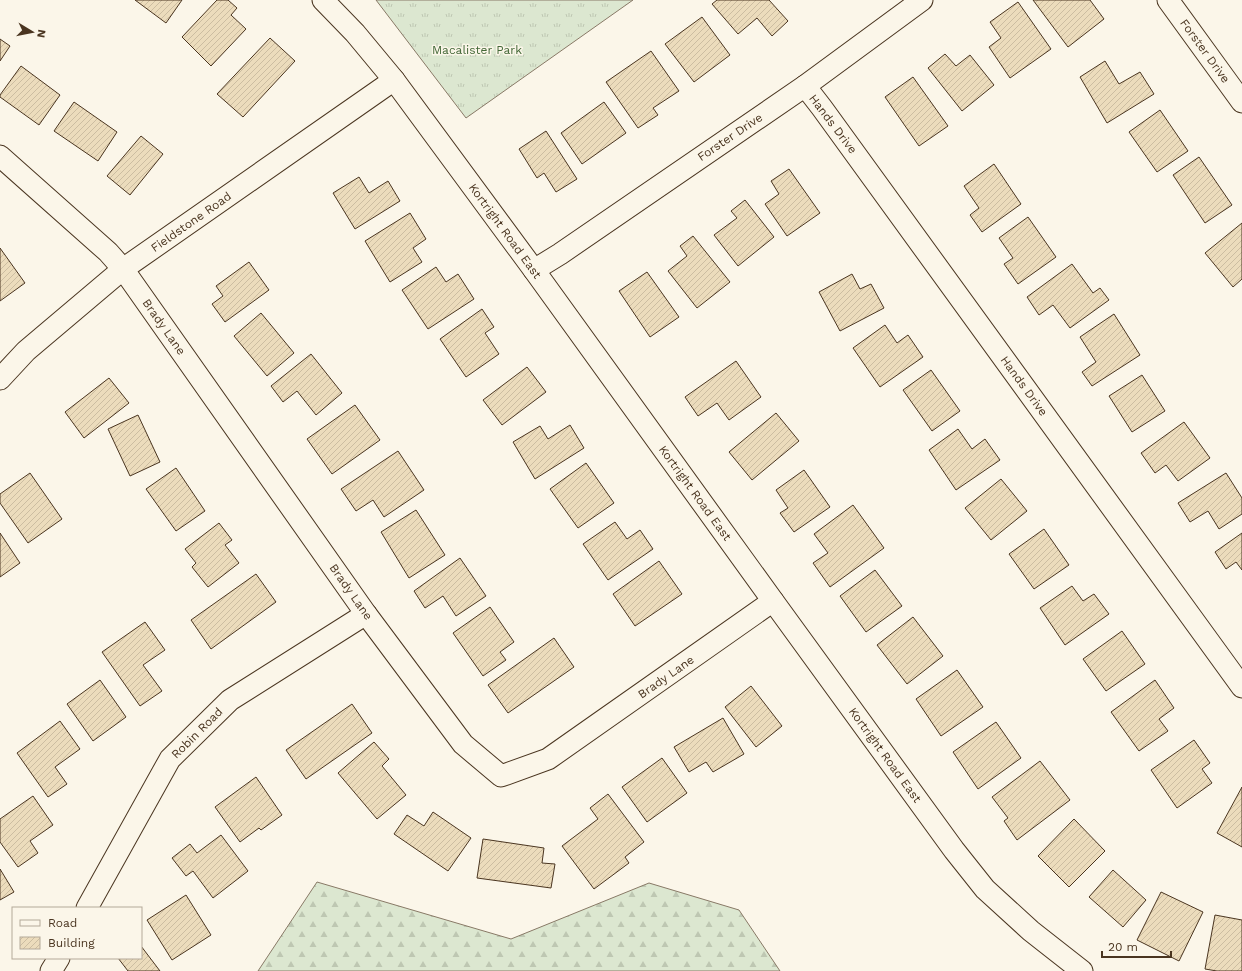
<svg xmlns="http://www.w3.org/2000/svg" width="1242" height="971" font-family="'Work Sans',sans-serif">
  <style>
    .grass { fill: url(#grass-tufts); stroke: #887966 }
    .forest { fill: url(#forest-firs); stroke: #887966 }
    .building { fill: url(#building-hatch); stroke: #4a3520 }
    .lines { fill: none; stroke-linecap: round; stroke-linejoin: round }
    .street-casing { stroke: #4a3520; stroke-width: 23 }
    .street { stroke: #fbf6e9; stroke-width: 21 }
    .labels { text-anchor: middle; dominant-baseline: central; stroke-width: 3; stroke-linejoin: round; paint-order: stroke }
    .park-label { font-size: 12px; fill: #436837; stroke: #fbf6e9 }
    .street-label { font-size: 12px; fill: #4a3520; stroke: #fbf6e9 }
  </style>
  <defs>
    <pattern id="grass-tufts" width="24" height="20" patternUnits="userSpaceOnUse"><rect width="24" height="20" fill="#dce7d0"/><path d="M3 7l-1-3M5 7V3M7 7l1-3M15 17l-1-3M17 17v-4M19 17l1-3" fill="none" stroke="#bec7b2"/></pattern>
    <pattern id="forest-firs" width="22" height="20" patternUnits="userSpaceOnUse"><rect width="22" height="20" fill="#dce7d0"/><path d="M5 1l3.5 6h-7zM16 11l3.5 6h-7z" fill="#bec7b2"/></pattern>
    <pattern id="building-hatch" width="6" height="6" patternUnits="userSpaceOnUse"><rect width="6" height="6" fill="#ecdcbc"/><path d="M-1 1l2-2M0 6l6-6M5 7l2-2" fill="none" stroke="#ccbda1"/></pattern>
  </defs>
  <rect width="100%" height="100%" fill="#fbf6e9"/>
  <path class="grass" d="M376 0H633L466 118Z"/>
  <path class="forest" d="M317 882 511 939 649 883 739 910 780 971H258Z"/>
  <g class="building">
    <path d="M135 0H182L166 23Z"/>
    <path d="M217 0H228L237 8 231 15 246 29 211 66 182 37Z"/>
    <path d="M717 0H769L788 21 772 36 757 18 738 34 712 4Z"/>
    <path d="M1033 0H1090L1104 19 1068 47Z"/>
    <path d="M1018 2 1051 49 1010 78 989 47 1001 38 990 22Z"/>
    <path d="M702 17 730 55 694 82 665 44Z"/>
    <path d="M270 38 295 61 243 117 217 94Z"/>
    <path d="M0 39 10 46 0 61Z"/>
    <path d="M651 51 679 91 653 108 658 115 638 128 606 82Z"/>
    <path d="M945 54 956 66 970 55 994 85 962 111 928 68Z"/>
    <path d="M1105 61 1119 84 1140 72 1154 94 1107 123 1080 77Z"/>
    <path d="M21 66 60 95 39 125 0 97V95Z"/>
    <path d="M913 77 948 126 919 146 885 97Z"/>
    <path d="M74 102 117 132 98 161 54 131Z"/>
    <path d="M604 102 626 133 582 164 561 133Z"/>
    <path d="M1160 110 1188 151 1157 172 1129 132Z"/>
    <path d="M546 131 577 179 556 192 544 173 537 178 519 149Z"/>
    <path d="M141 136 163 154 130 195 107 176Z"/>
    <path d="M1199 157 1232 205 1205 223 1173 175Z"/>
    <path d="M994 164 1021 204 982 232 970 215 979 208 964 186Z"/>
    <path d="M789 169 820 213 787 236 765 204 779 194 771 181Z"/>
    <path d="M359 177 369 193 388 181 400 201 355 229 333 193Z"/>
    <path d="M745 200 774 237 738 266 714 235 737 218 731 211Z"/>
    <path d="M410 213 426 239 413 248 422 262 390 282 365 241Z"/>
    <path d="M1028 217 1056 257 1018 284 1004 264 1013 258 999 238Z"/>
    <path d="M1242 223V279L1233 287 1205 253Z"/>
    <path d="M693 236 730 282 697 308 668 271 687 256 680 246Z"/>
    <path d="M0 248 25 283 0 301Z"/>
    <path d="M249 262 269 290 225 322 212 304 223 296 216 286Z"/>
    <path d="M1072 264 1093 293 1100 288 1109 300 1070 328 1053 305 1039 315 1027 297Z"/>
    <path d="M436 267 446 282 458 274 474 299 428 329 402 290Z"/>
    <path d="M647 272 679 317 650 337 619 291Z"/>
    <path d="M852 274 860 289 871 284 884 308 840 331 819 292Z"/>
    <path d="M482 309 494 327 485 333 499 354 466 377 440 339Z"/>
    <path d="M261 313 294 353 267 376 234 336Z"/>
    <path d="M1114 314 1140 355 1092 386 1082 372 1096 362 1080 337Z"/>
    <path d="M885 325 897 343 908 335 923 357 880 387 853 348Z"/>
    <path d="M311 354 342 393 316 415 297 391 283 402 271 386Z"/>
    <path d="M736 361 761 397 729 420 717 403 698 416 685 397Z"/>
    <path d="M527 367 546 392 502 425 483 400Z"/>
    <path d="M931 370 960 411 932 431 903 390Z"/>
    <path d="M1142 375 1165 411 1132 432 1109 396Z"/>
    <path d="M109 378 129 403 84 438 65 412Z"/>
    <path d="M355 405 380 440 332 474 307 439Z"/>
    <path d="M776 413 799 441 752 480 729 452Z"/>
    <path d="M138 415 160 462 130 476 108 429Z"/>
    <path d="M1184 422 1210 458 1178 481 1166 465 1155 473 1141 453Z"/>
    <path d="M570 425 584 448 535 479 513 442 540 426 548 439Z"/>
    <path d="M958 429 972 449 985 439 1000 460 956 490 929 450Z"/>
    <path d="M398 451 424 490 384 517 373 500 356 511 341 489Z"/>
    <path d="M586 463 614 503 578 528 550 489Z"/>
    <path d="M176 468 205 511 176 531 146 489Z"/>
    <path d="M804 470 830 507 794 532 780 513 788 508 776 490Z"/>
    <path d="M30 473 62 519 28 543 0 503V494Z"/>
    <path d="M1226 473 1242 498V514L1219 529 1208 511 1190 522 1178 503Z"/>
    <path d="M1001 479 1027 511 991 540 965 508Z"/>
    <path d="M853 505 884 548 830 587 813 563 828 553 814 534Z"/>
    <path d="M416 510 445 555 409 578 381 532Z"/>
    <path d="M615 522 627 539 640 530 653 549 608 580 583 544Z"/>
    <path d="M219 523 232 540 225 545 239 563 208 587 192 567 196 563 185 549Z"/>
    <path d="M1044 529 1069 565 1034 589 1009 554Z"/>
    <path d="M0 533 20 563 0 577Z"/>
    <path d="M1242 533V570L1236 562 1226 569 1215 552Z"/>
    <path d="M460 558 486 596 456 616 443 596 425 608 414 591Z"/>
    <path d="M659 561 682 594 635 626 613 594Z"/>
    <path d="M875 570 902 606 866 632 840 596Z"/>
    <path d="M256 574 276 602 211 649 191 620Z"/>
    <path d="M1072 586 1083 601 1094 594 1109 614 1065 645 1040 608Z"/>
    <path d="M490 607 514 642 500 652 506 660 483 676 453 633Z"/>
    <path d="M913 617 943 656 907 684 877 645Z"/>
    <path d="M145 622 165 650 143 665 162 691 140 706 102 652Z"/>
    <path d="M1122 631 1145 664 1106 691 1083 659Z"/>
    <path d="M554 638 574 667 508 713 488 685Z"/>
    <path d="M957 670 983 707 941 736 916 699Z"/>
    <path d="M100 680 126 717 93 741 67 704Z"/>
    <path d="M1155 680 1174 708 1159 719 1168 731 1139 751 1111 712Z"/>
    <path d="M751 686 782 726 756 747 725 707Z"/>
    <path d="M352 704 372 733 306 779 286 750Z"/>
    <path d="M723 718 744 754 713 772 706 762 689 772 674 747Z"/>
    <path d="M60 721 80 749 55 767 67 784 48 797 17 753Z"/>
    <path d="M996 722 1021 758 978 789 953 752Z"/>
    <path d="M1194 740 1210 763 1202 769 1212 783 1177 808 1151 770Z"/>
    <path d="M374 742 389 759 382 766 406 795 377 819 338 773Z"/>
    <path d="M662 758 687 793 647 822 622 787Z"/>
    <path d="M1040 761 1070 800 1017 840 1004 821 1008 818 992 797Z"/>
    <path d="M256 777 282 815 261 830 259 828 240 842 215 807Z"/>
    <path d="M1242 787V847L1217 833Z"/>
    <path d="M608 794 644 842 625 857 629 863 594 889 562 846 598 819 590 808Z"/>
    <path d="M33 796 53 825 30 841 38 853 18 867 0 842V819Z"/>
    <path d="M433 812 471 838 448 871 394 834 407 815 424 826Z"/>
    <path d="M1074 819 1105 851 1069 887 1038 856Z"/>
    <path d="M221 835 248 871 213 898 193 871 186 876 172 858 190 844 197 853Z"/>
    <path d="M483 839 544 848 542 863 555 864 551 888 477 878Z"/>
    <path d="M0 869 14 892 0 900Z"/>
    <path d="M1113 870 1146 900 1123 927 1089 897Z"/>
    <path d="M1161 892 1203 912 1179 961 1137 940Z"/>
    <path d="M186 895 211 935 172 960 147 920Z"/>
    <path d="M1215 915 1242 920V971H1217L1205 969Z"/>
    <path d="M141 946 160 971H128L118 958H141Z"/>
  </g>
  <g class="lines">
    <defs>
      <g id="street">
        <path d="M323 0 355 33 394 80 534 270 773 601 954 850 985 889 1031 931 1082 971"/>
        <path d="M1168 0 1242 102"/>
        <path d="M805 86 822 108 1242 687"/>
        <path d="M0 156 108 252 123 269 366 614 463 744 501 776 548 759 773 601"/>
        <path d="M534 270 560 254 805 86 922 0"/>
        <path d="M0 379 26 351 123 269 394 80"/>
        <path d="M87 908 170 759 230 700 366 614"/>
        <path d="M51 971 59 958"/>
      </g>
    </defs>
    <use href="#street" class="street-casing"/>
    <use href="#street" class="street"/>
  </g>
  <g class="labels">
    <g class="park-label">
      <text x="477" y="50">Macalister Park</text>
    </g>
    <g class="street-label">
      <text transform="translate(1205 51) rotate(54)">Forster Drive</text>
      <text transform="translate(833 124) rotate(53)">Hands Drive</text>
      <text transform="translate(730 137) rotate(-34)">Forster Drive</text>
      <text transform="translate(191 222) rotate(-35)">Fieldstone Road</text>
      <text transform="translate(505 231) rotate(54)">Kortright Road East</text>
      <text transform="translate(164 327) rotate(55)">Brady Lane</text>
      <text transform="translate(1024 386) rotate(54)">Hands Drive</text>
      <text transform="translate(695 493) rotate(54)">Kortright Road East</text>
      <text transform="translate(351 592) rotate(55)">Brady Lane</text>
      <text transform="translate(666 677) rotate(-35)">Brady Lane</text>
      <text transform="translate(197 733) rotate(-45)">Robin Road</text>
      <text transform="translate(885 755) rotate(54)">Kortright Road East</text>
    </g>
  </g>
  <rect x="12" y="907" width="130" height="52" fill="#fbf6e9" stroke="#b4a999"/>
  <rect x="20" y="920" width="20" height="6" fill="#fbf6e9" stroke="#b4a999"/>
  <text x="48" y="927" font-size="12" fill="#4a3520">Road</text>
  <rect x="20" y="937" width="20" height="12" fill="url(#building-hatch)" stroke="#b4a999"/>
  <text x="48" y="947" font-size="12" fill="#4a3520">Building</text>
  <g transform="translate(32 32) rotate(100)" stroke="#fbf6e9" stroke-width="3" paint-order="stroke">
  <path d="M0-3L7 15L0 10L-7 15Z" fill="#4a3520"/>
  <text y="-6" font-size="11" font-weight="bold" text-anchor="middle" fill="#4a3520">N</text>
  </g>
  <path d="M1102 951v6h69v-6" fill="none" stroke="#4a3520" stroke-width="2"/>
  <text x="1108" y="951" font-size="12" fill="#4a3520" stroke="#fbf6e9" stroke-width="3" paint-order="stroke">20 m</text>
</svg>
